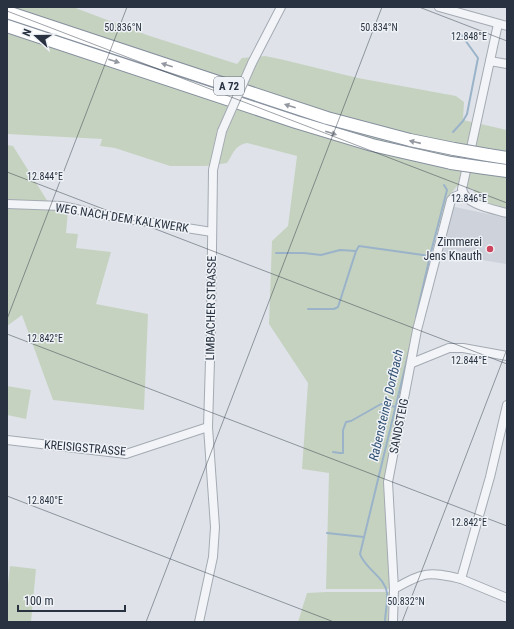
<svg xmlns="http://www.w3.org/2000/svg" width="514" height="629" font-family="'Roboto Condensed',sans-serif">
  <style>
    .built { fill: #cdd2db }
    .green { fill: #c6d2c0 }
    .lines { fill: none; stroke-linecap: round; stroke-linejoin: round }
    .stream { stroke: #9ab3c9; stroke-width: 2 }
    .minor-casing { stroke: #a4aab3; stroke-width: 10 }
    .highway-casing { stroke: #87919f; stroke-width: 14 }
    .minor { stroke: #f2f4f7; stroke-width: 8 }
    .highway { stroke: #fff; stroke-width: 12 }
    .minor-bridge-casing { stroke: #a4aab3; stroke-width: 10; stroke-linecap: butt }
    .highway-bridge-casing { stroke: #87919f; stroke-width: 14; stroke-linecap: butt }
    .minor-bridge { stroke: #f2f4f7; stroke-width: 8 }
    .highway-bridge { stroke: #fff; stroke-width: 12 }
    .oneway { fill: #9498a0 }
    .ticks { fill: none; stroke: #283240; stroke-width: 1; stroke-opacity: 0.45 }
    .poi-dot { fill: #ce445e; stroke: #eff2f6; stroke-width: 1.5 }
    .labels { text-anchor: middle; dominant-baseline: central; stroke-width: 3; stroke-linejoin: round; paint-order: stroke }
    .shield { fill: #eff2f6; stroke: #646c77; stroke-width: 1 }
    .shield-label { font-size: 11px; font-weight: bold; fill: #283240 }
    .street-label { font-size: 12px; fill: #283240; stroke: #eff2f6 }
    .poi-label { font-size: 12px; fill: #283240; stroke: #eff2f6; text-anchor: end }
    .water-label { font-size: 13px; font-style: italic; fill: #325274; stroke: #eff2f6 }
    .ticks-label { font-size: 10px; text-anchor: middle; fill: #283240; stroke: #eff2f6; stroke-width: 3; stroke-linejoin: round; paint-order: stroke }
  </style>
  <rect width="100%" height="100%" fill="#dfe3e9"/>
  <path class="built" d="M450 206 507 218V259L506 264 439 253Z"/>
  <g class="green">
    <path d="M7 7H73L147 35 237 64 242 58 265 56 280 59 358 78 456 96 464 102 463 120 507 130V209C493 205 479 204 473 189L457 186 447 199 430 256 387 485 391 589H326L329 473 302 469 308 383 269 324 272 241 288 226 297 156 247 143C234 146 234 153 227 163L206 166H170L115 148 100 146 102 139 7 134Z"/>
    <path d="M7 145 13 146 48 202 7 201Z"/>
    <path d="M7 207 68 210 66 233 78 234 76 248 111 252 96 304 148 314 144 410 53 400 22 315 7 326Z"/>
    <path d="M7 386 31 390 26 419 7 415Z"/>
    <path d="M10 566 36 569 31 622H7V593Z"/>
    <path d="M326 592H389L388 622H298L307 593Z"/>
  </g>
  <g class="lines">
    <g class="stream">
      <path d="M453 132 463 121 467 114 478 58 460 33"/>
      <path d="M276 253H304L321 255 340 250 356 251"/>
      <path d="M308 309H334L338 307 356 251 359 246 430 256"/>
      <path d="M416 317 430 256 447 190 444 185"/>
      <path d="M333 452 340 453H343V430L346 422 351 421 381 404 396 407"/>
      <path d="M327 533 364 537"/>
      <path d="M385 622C385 613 388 602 387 593 385 577 365 569 360 554L410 347"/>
    </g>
    <defs>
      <g id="minor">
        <path d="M439 7 507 26"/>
        <path d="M498 24 462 189C465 205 493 209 507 213"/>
        <path d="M490 61 507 64"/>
        <path d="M252 63 281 7"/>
        <path d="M7 204 62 206 103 215 212 232"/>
        <path d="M412 363 449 348H463L507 356"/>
        <path d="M507 405 490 477 461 579 507 598"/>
        <path d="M7 440 126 454 208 427"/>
        <path d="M394 589C424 572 428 571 461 579"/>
        <path d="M199 622 213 557 215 527 208 427 211 327 213 170 222 131"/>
        <path d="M393 622 394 589 388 482 417 330 451 200 454 197 463 193"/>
      </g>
      <g id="highway">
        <path d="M7 12 327 118 410 140 454 149"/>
        <path d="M7 26 296 122 372 145 451 163"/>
        <path d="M488 155 507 158"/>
        <path d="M485 168 507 171"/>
      </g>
    </defs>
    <use href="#minor" class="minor-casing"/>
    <use href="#highway" class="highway-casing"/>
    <use href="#minor" class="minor"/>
    <use href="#highway" class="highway"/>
    <defs>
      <path id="minor-bridge" d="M222 131 252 63"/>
      <g id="highway-bridge">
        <path d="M454 149 488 155"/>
        <path d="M451 163 485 168"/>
      </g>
    </defs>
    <use href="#minor-bridge" class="minor-bridge-casing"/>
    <use href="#highway-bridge" class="highway-bridge-casing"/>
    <use href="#minor-bridge" class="minor-bridge"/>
    <use href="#highway-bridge" class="highway-bridge"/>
  </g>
  <defs><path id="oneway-solid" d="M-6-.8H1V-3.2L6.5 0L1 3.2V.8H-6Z"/></defs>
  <g class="oneway">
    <use href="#oneway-solid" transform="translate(114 61) rotate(18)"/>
    <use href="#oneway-solid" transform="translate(167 65) rotate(-162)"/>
    <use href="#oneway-solid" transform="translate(290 106) rotate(-162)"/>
    <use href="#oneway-solid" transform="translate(331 133) rotate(17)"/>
    <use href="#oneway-solid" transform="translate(415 142) rotate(-167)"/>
  </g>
  <path class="ticks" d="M419 7 507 41M7 11 507 203M7 172 507 364M7 319 127 7M7 334 507 526M7 496 334 622M146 622 382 7M402 622 507 349"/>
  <circle class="poi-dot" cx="490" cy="249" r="4"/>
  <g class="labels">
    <rect class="shield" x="214" y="77" width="30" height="18" rx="3"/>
    <g class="shield-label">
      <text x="229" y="86">A 72</text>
    </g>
    <g class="street-label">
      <text transform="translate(122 218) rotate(9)">WEG NACH DEM KALKWERK</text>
      <text transform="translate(211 308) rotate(-89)">LIMBACHER STRASSE</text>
      <text transform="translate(399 426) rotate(-79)">SANDSTEIG</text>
      <text transform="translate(85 448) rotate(5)">KREISIGSTRASSE</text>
    </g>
    <g class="poi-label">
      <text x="482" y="242">Zimmerei<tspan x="482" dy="14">Jens Knauth</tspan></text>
    </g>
    <g class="water-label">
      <text transform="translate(386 405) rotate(-77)">Rabensteiner Dorfbach</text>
    </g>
  </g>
  <g class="ticks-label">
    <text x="123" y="31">50.836°N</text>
    <text x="379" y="31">50.834°N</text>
    <text x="469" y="40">12.848°E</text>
    <text x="45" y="180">12.844°E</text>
    <text x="469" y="202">12.846°E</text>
    <text x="45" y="342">12.842°E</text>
    <text x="469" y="364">12.844°E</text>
    <text x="45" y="504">12.840°E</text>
    <text x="469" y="526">12.842°E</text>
    <text x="406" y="605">50.832°N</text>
  </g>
  <rect width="514" height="629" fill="none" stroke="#283240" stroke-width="16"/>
  <g transform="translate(36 36) rotate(291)" stroke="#eff2f6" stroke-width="3" paint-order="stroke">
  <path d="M0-3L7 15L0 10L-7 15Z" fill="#283240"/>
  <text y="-6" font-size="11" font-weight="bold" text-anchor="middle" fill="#283240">N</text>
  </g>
  <path d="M18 605v6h107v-6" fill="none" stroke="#283240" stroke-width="2"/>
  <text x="24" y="605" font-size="12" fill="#283240" stroke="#eff2f6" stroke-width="3" paint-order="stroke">100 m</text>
</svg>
